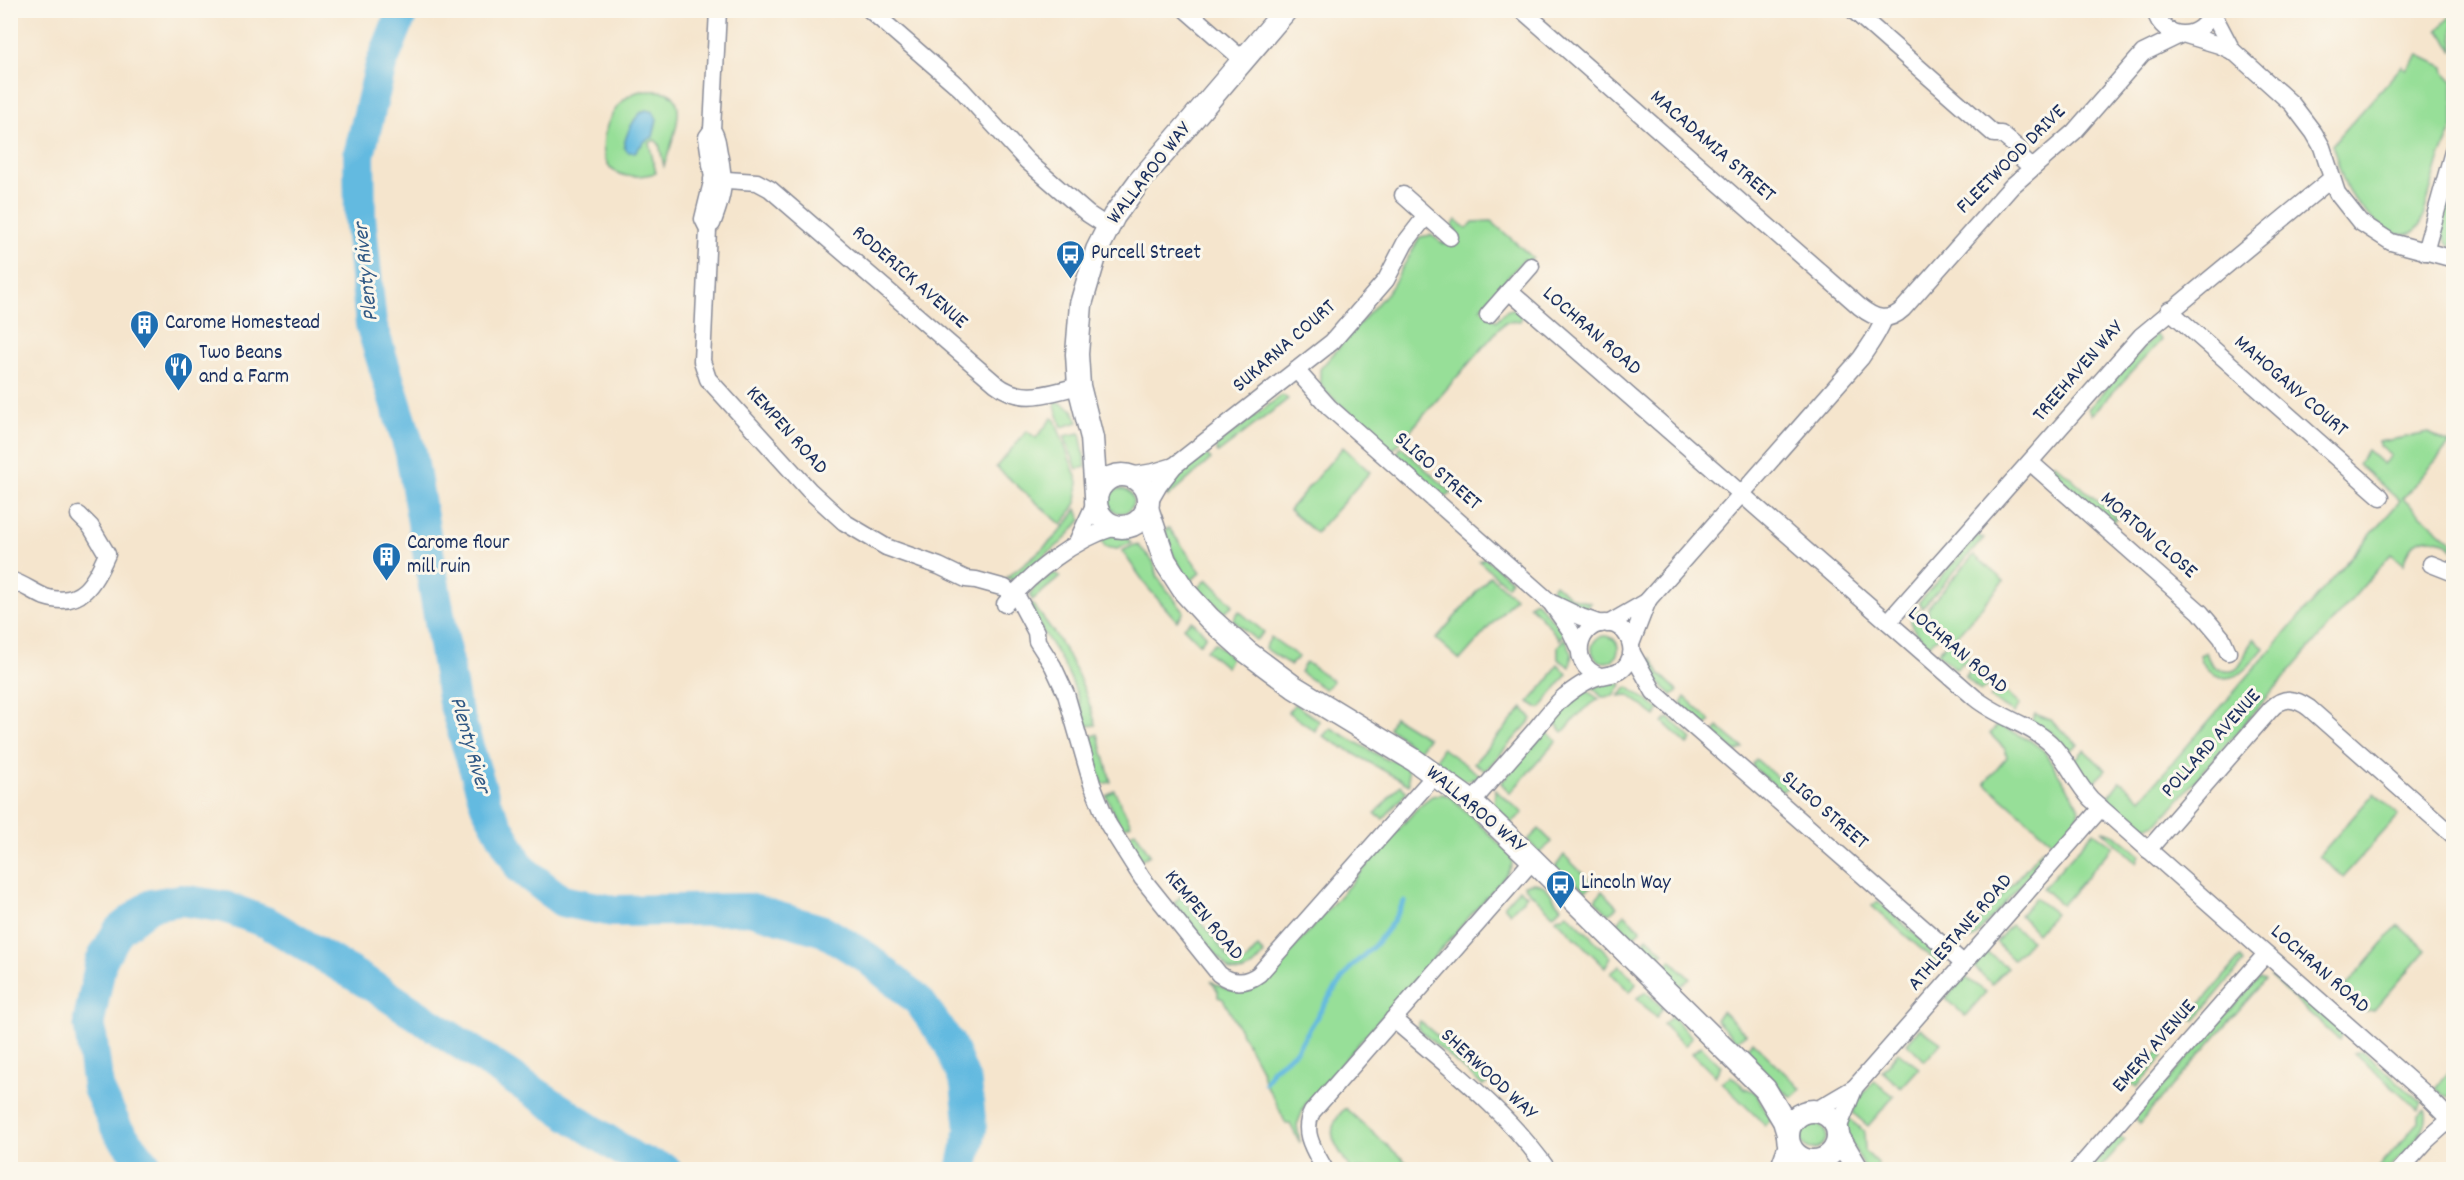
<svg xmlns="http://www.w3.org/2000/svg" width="2464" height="1180" font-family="Dekko,sans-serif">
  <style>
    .green { fill: #97df98; stroke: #59877b; stroke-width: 1.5 }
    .water { fill: #64bae0; stroke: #40749f; stroke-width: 1.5 }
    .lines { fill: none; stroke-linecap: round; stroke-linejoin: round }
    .stream { stroke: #64bae0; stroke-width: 5 }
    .river { stroke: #64bae0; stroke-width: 32 }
    .street-casing { stroke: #888a96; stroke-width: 19 }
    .secondary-casing { stroke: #888a96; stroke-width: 25 }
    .street { stroke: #fff; stroke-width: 16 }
    .secondary { stroke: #fff; stroke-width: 22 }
    .labels { text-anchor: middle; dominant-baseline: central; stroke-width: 6; stroke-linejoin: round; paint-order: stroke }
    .street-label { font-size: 21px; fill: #1b2f5e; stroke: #fbf7ec }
    .poi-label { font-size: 21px; fill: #1b2f5e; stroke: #fbf7ec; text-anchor: start }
    .water-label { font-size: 22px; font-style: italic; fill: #315985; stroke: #fbf7ec }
  </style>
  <rect width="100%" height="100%" fill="#fbf7ec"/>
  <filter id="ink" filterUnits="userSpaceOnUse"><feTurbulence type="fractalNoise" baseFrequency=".0167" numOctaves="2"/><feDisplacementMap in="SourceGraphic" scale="12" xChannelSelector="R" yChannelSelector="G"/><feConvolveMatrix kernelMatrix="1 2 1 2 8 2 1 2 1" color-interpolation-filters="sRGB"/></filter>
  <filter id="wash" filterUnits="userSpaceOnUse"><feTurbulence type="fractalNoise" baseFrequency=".008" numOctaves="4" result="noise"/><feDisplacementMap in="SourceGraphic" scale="24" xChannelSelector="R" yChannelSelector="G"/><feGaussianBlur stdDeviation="1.35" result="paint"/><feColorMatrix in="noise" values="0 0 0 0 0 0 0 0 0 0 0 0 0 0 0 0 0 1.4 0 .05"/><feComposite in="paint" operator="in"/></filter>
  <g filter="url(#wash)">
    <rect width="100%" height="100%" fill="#f5e5cd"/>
    <g class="green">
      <path d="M2453 13V52L2445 37 2438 30Z"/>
      <path d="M2419 55 2444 67 2445 73 2453 81V127L2439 160 2421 224C2401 255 2359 209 2348 190 2340 176 2338 160 2332 145L2402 66 2406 69Z"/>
      <path d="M642 91C651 92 662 89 670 94 689 105 669 150 664 166L659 144 655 140 649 143 656 173C647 175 637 177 627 176 584 170 606 96 642 91Z"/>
      <path d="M2453 178V247C2430 233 2448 199 2453 178Z"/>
      <path d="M1456 220 1467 229 1473 222 1491 221 1533 258 1527 262 1524 259 1481 308 1496 321C1505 311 1511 304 1523 314L1520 321 1505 322 1395 448 1391 449 1326 392 1320 382V369L1391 288 1420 237 1431 235 1444 244 1456 230 1452 227Z"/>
      <path d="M2156 334 2161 340 2092 415 2088 409Z"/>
      <path d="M1282 395 1288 399 1218 453 1216 446Z"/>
      <path d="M1057 401 1073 410 1078 422 1062 427 1055 406Z"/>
      <path d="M1052 418 1055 420 1078 482 1076 503 1062 525 996 467 1027 431 1036 438Z"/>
      <path d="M1080 433 1086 467 1077 469 1064 436Z"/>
      <path d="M2429 433 2450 444 2403 499 2453 543V550C2437 529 2407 537 2404 564L2391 554 2162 819C2141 839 2122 814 2106 800L2120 781 2141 799 2400 501 2358 464 2367 450 2383 464 2391 456 2379 446V442Z"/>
      <path d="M1343 447 1370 472 1316 533 1289 510Z"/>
      <path d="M1401 447 1452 493 1446 497 1397 454Z"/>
      <path d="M1206 454 1211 459 1168 497 1165 490 1171 482Z"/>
      <path d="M2054 463 2117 518 2112 523 2056 474 2052 467Z"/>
      <circle cx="1121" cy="501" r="12"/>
      <path d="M1077 509 1081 520 1062 542 1013 580 1006 578C1032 557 1060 538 1077 509Z"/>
      <path d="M1169 528 1201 572 1189 582 1173 555 1165 530Z"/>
      <path d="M1115 534 1126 537 1131 543 1117 549 1105 547 1101 539Z"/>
      <path d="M1977 536 1984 538 1922 608 1919 602Z"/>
      <path d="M1134 545H1138L1153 561 1158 578 1184 612 1177 621 1149 589 1122 551Z"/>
      <path d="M1974 555 2004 581 1953 640 1929 618 1928 607Z"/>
      <path d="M1485 558 1511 580 1507 586 1479 561Z"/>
      <path d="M1054 573 1060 577 1032 600 1030 596 1034 588Z"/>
      <path d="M1490 576 1515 598 1460 660 1436 639Z"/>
      <path d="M1207 579 1233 605 1224 612 1207 596 1196 591Z"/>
      <path d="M1555 584 1572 598 1591 603 1582 612 1551 590Z"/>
      <path d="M1536 601 1564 633 1559 640 1548 624 1529 605Z"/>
      <path d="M1032 604C1063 641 1083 678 1096 725L1086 726C1080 701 1072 677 1058 655 1048 638 1036 624 1029 605Z"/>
      <path d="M1914 608 1920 611 1918 614 1941 634 1929 645C1917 634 1905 625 1914 608Z"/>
      <path d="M1239 611 1264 632 1256 640 1233 620Z"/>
      <path d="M1192 621 1206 635 1200 644 1183 627Z"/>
      <circle cx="1605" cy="649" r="13"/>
      <path d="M1271 637 1299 657 1290 665 1265 648Z"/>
      <path d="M1565 638 1572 653 1570 667 1558 659V646Z"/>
      <path d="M2254 638 2264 648C2251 663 2236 687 2213 674 2205 669 2202 663 2200 655L2206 652C2208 660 2213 668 2221 670 2245 678 2243 649 2254 638Z"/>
      <path d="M1948 640 1969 658 1956 669 1938 653Z"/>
      <path d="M1215 643 1231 657 1226 667 1206 650Z"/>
      <path d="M1651 658 1661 675 1678 691 1672 695 1655 679 1646 667Z"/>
      <path d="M1306 662 1333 681 1325 689 1300 672Z"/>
      <path d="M1558 664 1567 674 1540 709 1529 702 1548 680Z"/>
      <path d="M1975 664 1993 681 1981 691 1965 677Z"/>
      <path d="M1610 682 1622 684 1614 696 1602 697 1593 688Z"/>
      <path d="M2000 686 2020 704 2014 713 1990 698Z"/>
      <path d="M1628 687 1659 709 1656 716 1628 695 1619 696Z"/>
      <path d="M1587 691 1599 699 1584 709 1563 732 1554 722 1575 700Z"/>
      <path d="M1685 697 1711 721 1705 726 1681 704Z"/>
      <path d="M1295 704 1319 721 1315 731 1288 712Z"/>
      <path d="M1523 708 1532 719 1485 771 1474 763Z"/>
      <path d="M2035 714 2050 720 2078 745 2068 751 2055 735 2032 721Z"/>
      <path d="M1394 717 1428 738 1418 751C1407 745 1401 734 1389 728Z"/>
      <path d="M1669 718 1692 739 1688 745 1663 722Z"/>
      <path d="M1998 725 2031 741 2044 751 2078 804C2082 821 2066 833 2056 845L1985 783 2007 757 2005 749 1990 734Z"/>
      <path d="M1718 727 1743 748 1736 752 1715 734Z"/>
      <path d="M1331 728 1387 760 1400 761 1408 770 1409 785 1323 736Z"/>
      <path d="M1546 732 1557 740 1510 793 1501 783Z"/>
      <path d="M1098 734 1111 782 1102 784 1089 738Z"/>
      <path d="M1442 748 1477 773 1480 777C1461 786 1449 773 1435 763Z"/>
      <path d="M2084 750 2106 770 2090 786 2074 761Z"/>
      <path d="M1756 759 1788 787 1781 792 1752 766Z"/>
      <path d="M1400 785 1407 792 1383 819 1375 814Z"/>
      <path d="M1114 790 1131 824 1121 828 1106 796Z"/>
      <path d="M1495 790 1523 813 1510 824 1494 805Z"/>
      <path d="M2374 793 2399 815 2343 877 2319 856Z"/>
      <path d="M1443 794 1452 798 1511 855 1512 865 1506 875 1305 1105 1297 1125 1300 1143 1290 1124H1286L1274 1098 1264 1083 1262 1071 1223 999 1218 997V991L1211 981C1227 992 1245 996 1262 984L1420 805 1432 796Z"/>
      <path d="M1539 829 1552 842 1539 853 1528 840Z"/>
      <path d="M2102 830 2116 835 2140 855 2137 863Z"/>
      <path d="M1135 831 1150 855 1141 860 1127 837Z"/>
      <path d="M2094 832 2113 846 2062 905 2043 888Z"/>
      <path d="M2042 850 2046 856 1974 938 1961 942Z"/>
      <path d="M1564 855 1594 885 1585 891 1576 883 1566 881 1554 869Z"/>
      <path d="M1533 883C1551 884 1550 897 1561 907L1553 915 1525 887 1524 885Z"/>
      <path d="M1519 889 1527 895 1510 913 1504 906Z"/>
      <path d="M1602 891 1617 907 1608 914 1595 900Z"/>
      <path d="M1181 896 1232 962H1245L1258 947 1264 954C1254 967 1246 976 1229 970L1174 903Z"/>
      <path d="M2035 898 2055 913 2037 933 2020 915Z"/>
      <path d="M1878 901 1935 952 1939 958 1937 963 1872 906Z"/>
      <path d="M1567 913 1611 957 1605 967 1556 919 1559 916 1561 918Z"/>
      <path d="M1624 914 1641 930 1632 937 1618 923Z"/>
      <path d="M2011 925 2031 940 2013 960 1996 942Z"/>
      <path d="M2398 925 2426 950 2374 1010 2363 1011 2341 992Z"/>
      <path d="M1647 937 1664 953 1655 960 1641 947Z"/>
      <path d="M1987 952 2007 967 1992 984 1974 967Z"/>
      <path d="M2240 958 2243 963 2195 1020 2189 1017Z"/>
      <path d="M1671 960 1690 979 1680 986 1664 969Z"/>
      <path d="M1620 966 1637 983 1630 992 1611 973Z"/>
      <path d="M2269 976 2285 982 2342 1032 2339 1040Z"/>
      <path d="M1965 977 1986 992 1965 1016 1946 998Z"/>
      <path d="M2259 978 2265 980 2139 1124 2135 1117Z"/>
      <path d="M1646 992 1663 1008 1656 1018 1637 998Z"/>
      <path d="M1722 1011 1746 1034 1736 1041 1716 1020Z"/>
      <path d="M1672 1017 1692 1037 1685 1046 1663 1024Z"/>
      <path d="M1420 1021 1490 1081 1483 1086 1425 1035 1417 1027Z"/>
      <path d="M1920 1028 1941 1043 1925 1061 1907 1043Z"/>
      <path d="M1752 1041 1801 1089 1792 1097C1770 1085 1763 1068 1746 1050Z"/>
      <path d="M1701 1046 1721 1066 1715 1076 1692 1053Z"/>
      <path d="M2159 1051 2163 1057 2137 1087 2130 1083Z"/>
      <path d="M2362 1051 2421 1102 2418 1109 2354 1053Z"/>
      <path d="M1898 1052 1919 1068 1901 1088 1882 1071Z"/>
      <path d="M2453 1067V1098L2444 1096 2435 1088Z"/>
      <path d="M1731 1076 1745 1088 1755 1092 1771 1120 1765 1125 1721 1082Z"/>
      <path d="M1874 1081 1894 1096 1868 1126 1853 1113 1857 1101Z"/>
      <path d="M1345 1108 1407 1163 1401 1169H1350C1336 1143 1321 1133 1345 1108Z"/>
      <path d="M2425 1109C2433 1129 2401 1155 2388 1169H2378L2418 1123V1115Z"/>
      <path d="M1847 1118 1864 1131 1865 1151 1878 1164 1873 1169H1866L1846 1134Z"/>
      <circle cx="1813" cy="1136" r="13"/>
      <path d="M2119 1136 2125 1140 2099 1169H2090Z"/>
    </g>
    <path class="water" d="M646 110 653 112 657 119 653 137 645 141 635 152H628L624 147C625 136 635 113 646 110Z"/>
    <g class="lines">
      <path class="stream" d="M1265 1083 1273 1069 1296 1051 1326 1002 1352 966 1375 945 1392 923 1404 902"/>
      <g class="river">
        <path d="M403 10 381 65 359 155 360 216 371 324 411 453 454 702 486 805 521 869 562 901 613 911 749 909 824 931 866 957 919 1001 949 1043 966 1084 971 1129 962 1170"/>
        <path d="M150 1170 118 1131 98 1088 89 1021 101 961 119 930 151 905 181 900 225 907 268 923 376 988 637 1160 666 1170"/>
      </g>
    </g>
  </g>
  <g filter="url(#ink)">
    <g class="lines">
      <defs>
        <g id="street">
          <path d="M870 10 961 89 1027 161 1088 214 1108 227"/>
          <path d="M1186 10 1243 60"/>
          <path d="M1522 10 1860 307C1875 319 1888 323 1903 309L2012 186 2074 132 2143 53 2180 35"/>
          <path d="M1853 10 1994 134H2001L2019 149 2020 157 2032 168"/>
          <path d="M2155 10C2162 42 2204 42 2211 10"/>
          <path d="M2211 10 2233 52"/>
          <path d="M2186 35 2219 45 2234 52 2292 104 2314 133 2322 147 2337 193 2360 222 2391 242 2454 259"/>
          <path d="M712 130 707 137 713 178 703 219 708 229 702 361 708 379 809 490 844 522 886 547 939 566 966 579 976 580 1005 588 1019 600 1036 632 1037 641 1053 666 1066 694 1092 784 1108 824 1142 878 1219 974C1232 984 1246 984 1259 974L1436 774"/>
          <path d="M712 179 757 182 770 189 996 384C1023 405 1048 393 1079 386"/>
          <path d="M1403 195 1450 237"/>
          <path d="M712 224C723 195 726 184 719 153 717 145 718 137 712 130L718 10"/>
          <path d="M2425 252 2454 148"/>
          <path d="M1509 291 1975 698C1998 717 2029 724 2050 743 2067 759 2075 782 2091 799L2422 1091 2450 1119"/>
          <path d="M2169 310 2381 497"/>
          <path d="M1488 315 1531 266"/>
          <path d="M1297 371 1329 407 1551 603 1570 630 1579 649"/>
          <path d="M2030 462 2200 612 2222 638 2228 652"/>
          <path d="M1130 476 1154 472 1174 466"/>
          <path d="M1148 504 1159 485 1174 466 1332 342 1386 280 1405 243 1426 216"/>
          <path d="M1077 542 1095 503"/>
          <path d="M2431 564 2454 573"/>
          <path d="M10 580C23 584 33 592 45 597 81 609 95 582 107 554L91 527 79 515"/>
          <path d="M1005 604C1033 572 1074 539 1115 527"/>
          <path d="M1554 604 1581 617 1601 624"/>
          <path d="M1888 622 2141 336 2331 179"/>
          <path d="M1608 624 1648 601"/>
          <path d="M1631 644 1648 600 1861 358C1871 343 1877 336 1884 319"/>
          <path d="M1632 653 1654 692 1964 964"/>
          <path d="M1472 802C1493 778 1514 754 1535 730 1544 719 1554 705 1565 696 1574 689 1590 678 1601 676 1612 674 1621 674 1628 663 1636 649 1629 631 1615 625 1582 613 1563 663 1600 676"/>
          <path d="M2148 850 2271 709C2284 696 2295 698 2309 708L2454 836"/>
          <path d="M1393 1019C1447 1066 1506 1110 1548 1170"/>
          <path d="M1815 1111 1854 1088"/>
          <path d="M1837 1131 1855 1087 2101 808"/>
          <path d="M1325 1170C1315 1151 1301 1133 1312 1112L1533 860"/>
          <path d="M1778 1170 1789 1139"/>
          <path d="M1795 1170 1811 1161"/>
          <path d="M2077 1170 2266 954"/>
          <path d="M2400 1170 2427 1140 2454 1116"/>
        </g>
        <g id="secondary">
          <circle cx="1122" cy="501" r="26"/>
          <path d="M1096 495 1092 438 1079 386 1077 354 1081 304 1097 250 1114 216 1139 182 1286 10"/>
          <path d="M1147 508 1165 561 1185 592 1209 618 1247 652 1294 687 1414 760 1472 802 1533 860 1765 1089 1784 1121 1788 1134"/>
          <circle cx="1813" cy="1136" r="25"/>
          <path d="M1838 1136 1858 1170"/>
        </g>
      </defs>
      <use href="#street" class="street-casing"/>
      <use href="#secondary" class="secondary-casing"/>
      <use href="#street" class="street"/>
      <use href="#secondary" class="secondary"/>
    </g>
  </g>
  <defs>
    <symbol id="bus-pin" viewBox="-11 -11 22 30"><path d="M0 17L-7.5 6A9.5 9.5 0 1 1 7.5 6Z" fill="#1f6fb2" stroke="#fbf7ec"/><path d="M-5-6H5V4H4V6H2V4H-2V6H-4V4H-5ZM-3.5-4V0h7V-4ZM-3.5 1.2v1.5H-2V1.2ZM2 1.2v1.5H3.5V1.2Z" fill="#fff"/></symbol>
    <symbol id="building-pin" viewBox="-11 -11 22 30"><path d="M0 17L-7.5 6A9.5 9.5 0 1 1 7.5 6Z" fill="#1f6fb2" stroke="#fbf7ec"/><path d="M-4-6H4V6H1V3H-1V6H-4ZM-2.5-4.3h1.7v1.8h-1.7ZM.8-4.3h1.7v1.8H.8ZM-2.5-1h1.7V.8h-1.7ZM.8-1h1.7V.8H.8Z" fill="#fff"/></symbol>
    <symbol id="restaurant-pin" viewBox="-11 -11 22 30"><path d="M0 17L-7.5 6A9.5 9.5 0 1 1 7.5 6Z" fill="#1f6fb2" stroke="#fbf7ec"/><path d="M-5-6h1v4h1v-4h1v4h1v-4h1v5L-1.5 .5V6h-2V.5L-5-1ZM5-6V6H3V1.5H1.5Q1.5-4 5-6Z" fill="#fff"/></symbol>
  </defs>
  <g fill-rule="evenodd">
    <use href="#bus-pin" x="1054" y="238" width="33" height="45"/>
    <use href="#building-pin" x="128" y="308" width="33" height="45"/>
    <use href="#restaurant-pin" x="162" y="350" width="33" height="45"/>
    <use href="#building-pin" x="370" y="540" width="33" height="45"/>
    <use href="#bus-pin" x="1544" y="868" width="33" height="45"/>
  </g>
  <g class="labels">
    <g class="street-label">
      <text transform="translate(1712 147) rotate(41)">MACADAMIA STREET</text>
      <text transform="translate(2012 160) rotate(-45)">FLEETWOOD DRIVE</text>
      <text transform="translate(1150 174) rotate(-52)">WALLAROO WAY</text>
      <text transform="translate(909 278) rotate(41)">RODERICK AVENUE</text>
      <text transform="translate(1591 332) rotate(41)">LOCHRAN ROAD</text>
      <text transform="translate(1285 347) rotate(-41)">SUKARNA COURT</text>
      <text transform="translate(2079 372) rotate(-49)">TREEHAVEN WAY</text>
      <text transform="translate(2290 387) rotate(41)">MAHOGANY COURT</text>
      <text transform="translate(786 431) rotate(48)">KEMPEN ROAD</text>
      <text transform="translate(1437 472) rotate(41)">SLIGO STREET</text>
      <text transform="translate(2148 536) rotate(41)">MORTON CLOSE</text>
      <text transform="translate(1957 651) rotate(40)">LOCHRAN ROAD</text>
      <text transform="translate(2212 744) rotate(-48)">POLLARD AVENUE</text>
      <text transform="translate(1475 810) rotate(40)">WALLAROO WAY</text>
      <text transform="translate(1824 811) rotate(41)">SLIGO STREET</text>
      <text transform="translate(1203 916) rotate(50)">KEMPEN ROAD</text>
      <text transform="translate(1961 933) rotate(-49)">ATHLESTANE ROAD</text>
      <text transform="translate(2319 970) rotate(41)">LOCHRAN ROAD</text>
      <text transform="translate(2155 1047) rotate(-49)">EMERY AVENUE</text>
      <text transform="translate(1488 1075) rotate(43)">SHERWOOD WAY</text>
    </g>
    <g class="poi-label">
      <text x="1091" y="254">Purcell Street</text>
      <text x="165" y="324">Carome Homestead</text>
      <text x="199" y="354">Two Beans<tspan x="199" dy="24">and a Farm</tspan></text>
      <text x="407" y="544">Carome flour<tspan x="407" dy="24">mill ruin</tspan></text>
      <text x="1581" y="884">Lincoln Way</text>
    </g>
    <g class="water-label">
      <text transform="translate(367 272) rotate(-96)">Plenty River</text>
      <text transform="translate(469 745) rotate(74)">Plenty River</text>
    </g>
  </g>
  <rect width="2464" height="1180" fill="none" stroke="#fbf7ec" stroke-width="36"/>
</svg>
